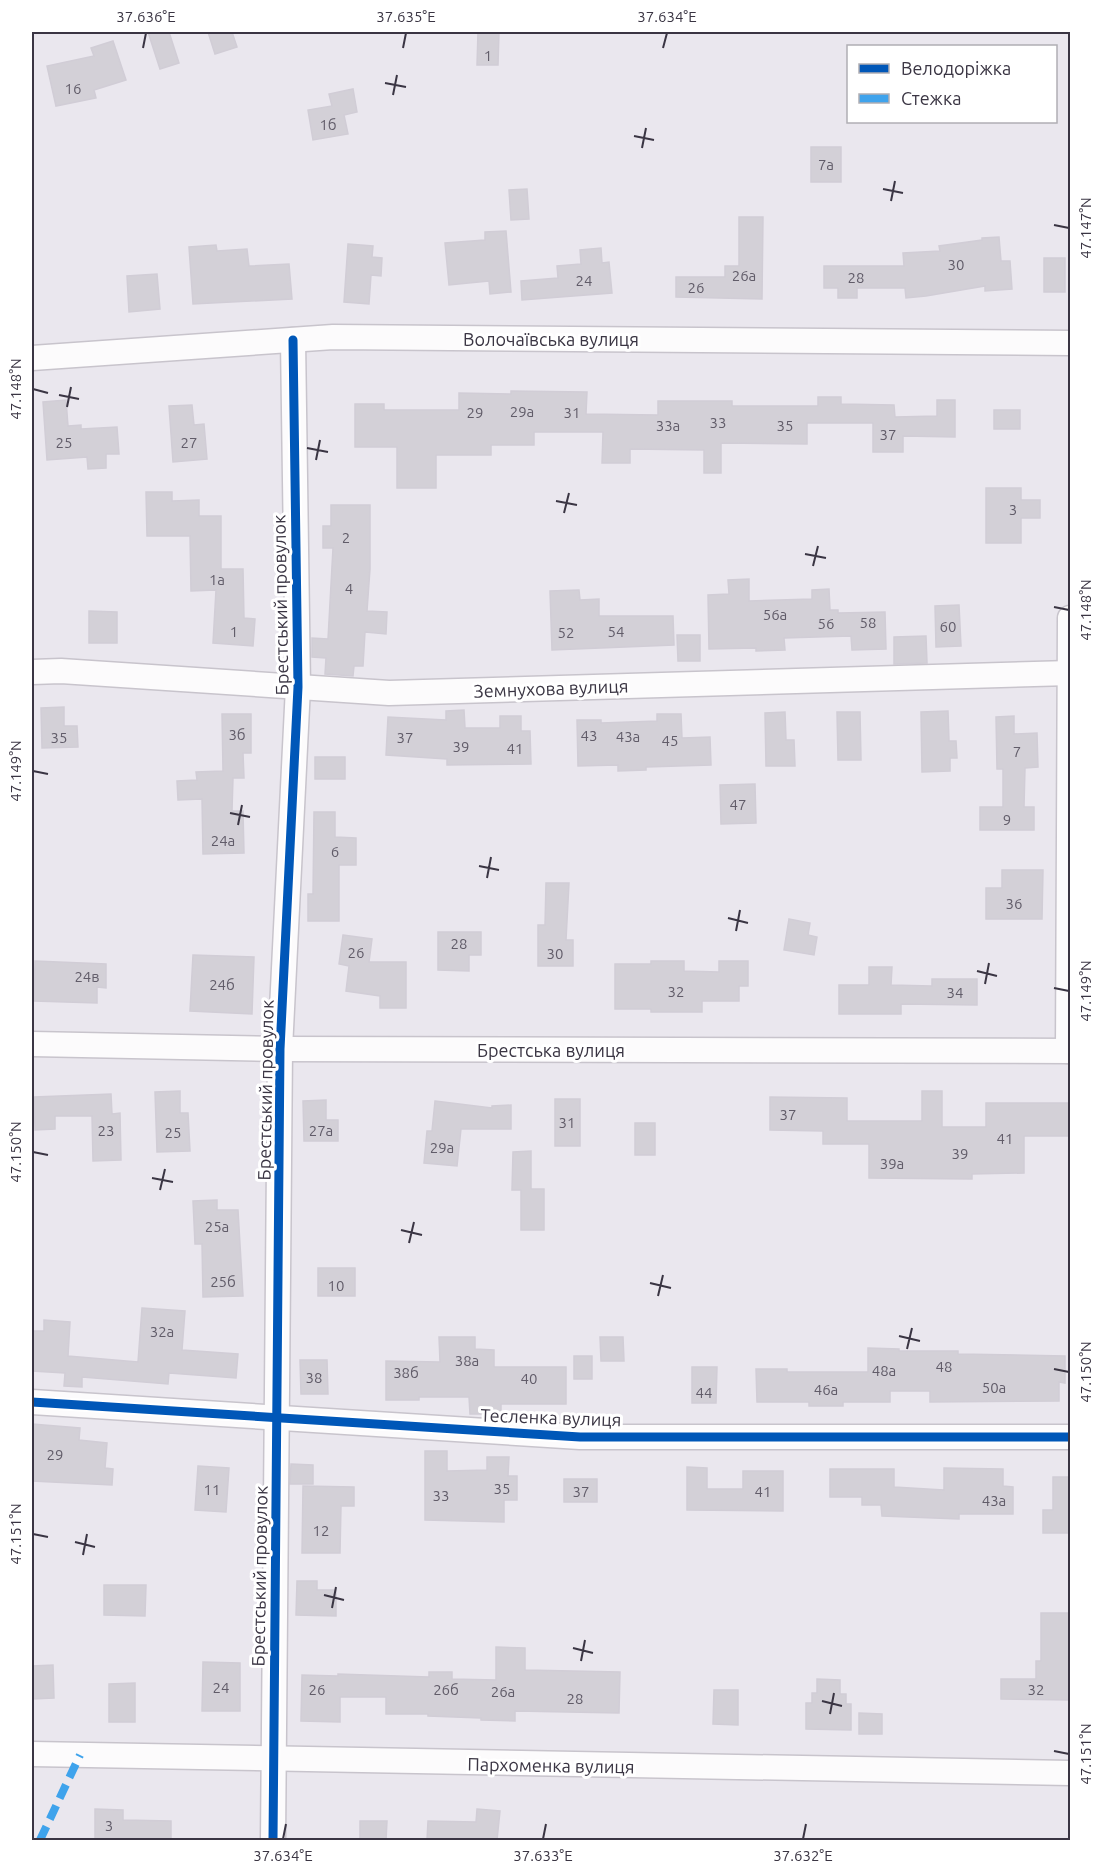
<svg xmlns="http://www.w3.org/2000/svg" width="1102" height="1872" font-family="Ubuntu,sans-serif">
  <style>
    .building { fill: #d3d0d7; stroke: #d1cdd6; stroke-width: 1.5 }
    .lines { fill: none; stroke-linecap: round; stroke-linejoin: round }
    .minor-casing { stroke: #c8c4cc; stroke-width: 27 }
    .minor { stroke: #fcfbfc; stroke-width: 24 }
    .quiet { stroke: #3fa3ec; stroke-width: 8; stroke-dasharray: 15 8; stroke-linecap: butt }
    .cycleway-casing { stroke: #fff; stroke-width: 13 }
    .cycleway { stroke: #0057b8; stroke-width: 9 }
    .ticks { fill: none; stroke: #3a3543; stroke-width: 2 }
    .labels { text-anchor: middle; dominant-baseline: central; stroke-width: 6; stroke-linejoin: round; paint-order: stroke }
    .number-label { font-size: 15px; fill: #615c69 }
    .street-label { font-size: 18px; fill: #3a3543; stroke: #fff }
    .neatline { fill: none; stroke: #3a3543; stroke-width: 2 }
    .ticks-label { font-size: 15px; text-anchor: middle; fill: #3a3543 }
  </style>
  <rect width="100%" height="100%" fill="#eae7ee"/>
  <g class="building">
    <path d="M148 32H169L179 63 160 69Z"/>
    <path d="M208 32H232L237 47 215 54Z"/>
    <path d="M478 32H499L498 65H477Z"/>
    <path d="M113 41 126 80 94 90 96 98 56 106 47 66 94 56 91 48Z"/>
    <path d="M353 89 357 112 344 115 348 134 313 140 308 110 332 106 329 94Z"/>
    <rect x="811" y="147" width="30" height="35"/>
    <path d="M527 189 529 219 511 220 509 190Z"/>
    <path d="M739 217H763L762 299 676 297V277H725V266H739Z"/>
    <path d="M506 231 511 292 490 294 489 281 449 285 445 243 485 240V232Z"/>
    <path d="M999 237 1001 261H1010L1012 289 985 291V286L926 296 906 298 905 288H857V298H838V288H824V266H904L903 253 940 251 939 246 982 240V238Z"/>
    <path d="M348 244 373 246 372 257 382 258 381 276 371 275 369 304 344 302Z"/>
    <path d="M216 245 217 251 247 249 249 266 289 264 292 299 193 304 189 247Z"/>
    <path d="M601 248 602 263 609 262 612 293 522 300 521 281 558 278 557 266 581 264 580 250Z"/>
    <rect x="1044" y="258" width="21" height="34"/>
    <path d="M157 274 160 309 129 312 127 276Z"/>
    <path d="M511 391 587 392 586 414 658 415V401H732V406H818V397H841V404L894 405 895 417 937 416V400H955V437L903 436V452H873V423H807V444L721 443V473H704V450L630 449V463H602L603 432H534V445H491V455H436V488H397V447H355V404H384V410H459V393L511 394Z"/>
    <path d="M66 400 68 426 81 425V429L117 427 119 454H106V468L88 469 87 457 47 460 43 402Z"/>
    <path d="M192 405 194 425 204 424 207 459 173 462 169 406Z"/>
    <rect x="994" y="410" width="26" height="19"/>
    <path d="M986 488H1021V500H1040V518H1021V543H986Z"/>
    <path d="M146 492H172V501L199 500V516H221V569H243L244 618 255 619 253 646 213 643 216 590 191 591 190 536H147Z"/>
    <path d="M331 505H370V569L367 611 387 612 386 634 365 632 363 666H354L353 676 325 674 326 658 312 657V638L328 639 333 548H323V526H331Z"/>
    <path d="M749 579V601L812 599V590L829 589 830 610H838V613L885 612 886 649 852 650 851 636 784 638 785 650 756 651V648L709 649 708 595 729 594 728 580Z"/>
    <path d="M579 590 580 600 599 599V616H673L674 645 552 650 550 591Z"/>
    <path d="M959 605 961 646 936 647 935 606Z"/>
    <path d="M89 611 117 612V643H89Z"/>
    <path d="M677 635H700V661H678Z"/>
    <path d="M926 636 927 663 894 664V637Z"/>
    <path d="M64 707V726H77L78 747 42 748 41 708Z"/>
    <path d="M464 710 465 728H500V716H521V731H530L531 764 447 765V759L386 755 388 717 446 720V711Z"/>
    <path d="M948 711 949 741H956L957 758H950V771L922 772 921 712Z"/>
    <path d="M785 712 786 740H794L795 766H766L765 713Z"/>
    <path d="M837 712H860L861 760H838Z"/>
    <path d="M222 714H251V753H243L244 778H233L232 811H243L244 853 203 854 202 799 178 800 177 781 197 780 196 772 223 771Z"/>
    <path d="M657 714H681L682 738 710 737 711 765 646 767V770L618 771V765L578 766 577 720H601V723L657 721Z"/>
    <path d="M1014 716V734L1037 733 1038 767 1025 768 1024 807H1034V830H980V807H1003V769H997L996 717Z"/>
    <rect x="315" y="757" width="30" height="22"/>
    <path d="M755 784 756 823 721 824 720 785Z"/>
    <path d="M314 812H335V837L356 838V865H339V921H308V894H313Z"/>
    <path d="M1002 870H1043L1042 919H986V888H1002Z"/>
    <path d="M546 883H569L566 940H573V966H538V925H545Z"/>
    <path d="M789 919 810 923 808 935 817 937 814 955 784 950Z"/>
    <path d="M438 932H481V955H469V971L438 970Z"/>
    <path d="M343 935 372 939 369 962H406V1008H380V996L346 991 349 966 339 964Z"/>
    <path d="M193 955 254 957 252 1014 190 1011Z"/>
    <path d="M35 961 106 964V988L97 987V1003L34 1001Z"/>
    <path d="M651 961H684V971L719 972V961H748V986H739V1001H702V1012H651V1009H615V964H651Z"/>
    <path d="M869 967H892L891 985 932 986V979H977V1005L901 1004V1014H839V985H869Z"/>
    <path d="M180 1091V1113H188L190 1151 157 1152 155 1092Z"/>
    <path d="M922 1091H942V1127H986V1103H1071V1136H1024V1173L972 1174V1179L869 1178V1144H823V1131L770 1130V1097L847 1098V1121H922Z"/>
    <path d="M111 1094 112 1114 120 1113 121 1160 93 1161 92 1116H55V1129L35 1130 34 1097Z"/>
    <rect x="555" y="1099" width="25" height="47"/>
    <path d="M326 1100V1120H338V1141H304L303 1101Z"/>
    <path d="M435 1101 492 1108V1106L511 1105V1129H461L457 1166 424 1163 427 1131H432Z"/>
    <rect x="635" y="1123" width="20" height="32"/>
    <path d="M531 1151V1189H544V1230H521V1190H512L513 1152Z"/>
    <path d="M217 1200V1210H238L243 1296 203 1297 202 1244H195L193 1201Z"/>
    <rect x="318" y="1268" width="37" height="28"/>
    <path d="M142 1308 185 1311 182 1350 238 1354 236 1378 169 1373 168 1384 82 1377V1387L64 1386 65 1373 32 1371V1331H44V1320L70 1322 68 1356 138 1362Z"/>
    <path d="M439 1337H475V1349L494 1350V1367H566V1404H501V1414H470L469 1397H419V1400H386V1361L440 1362Z"/>
    <path d="M600 1337H623L624 1361H601Z"/>
    <path d="M868 1348 899 1349V1351H958V1354L1065 1356V1383L1059 1382V1401L930 1402V1391H890V1402H843V1406H809V1402H757L756 1369H787V1372H868Z"/>
    <rect x="574" y="1356" width="18" height="23"/>
    <path d="M300 1360H327L328 1394H301Z"/>
    <path d="M692 1367H717L716 1403H692Z"/>
    <path d="M32 1424 80 1428 79 1440 107 1443 105 1468 113 1469 112 1485 32 1481Z"/>
    <path d="M425 1451H447V1471L487 1470V1457H509L508 1476H517V1500H504V1522L425 1520Z"/>
    <path d="M291 1464 313 1465V1484H290Z"/>
    <path d="M198 1466 229 1468 226 1512 195 1510Z"/>
    <path d="M687 1467 707 1468V1489H743V1471H783V1511L687 1510Z"/>
    <path d="M944 1468 1003 1469V1486L1013 1487V1514H959V1519L882 1516 881 1505H862V1497H830V1469H894V1487L944 1490Z"/>
    <path d="M1053 1477H1071V1533H1043V1510H1053Z"/>
    <rect x="564" y="1479" width="33" height="23"/>
    <path d="M303 1486 354 1487V1506H341L340 1553H302Z"/>
    <path d="M297 1581H317V1590H336V1616L296 1615Z"/>
    <path d="M104 1585H146L145 1616 104 1615Z"/>
    <path d="M1041 1613H1071V1700L1001 1699V1679H1036V1661H1041Z"/>
    <path d="M496 1647 525 1648V1670L620 1672 619 1713 515 1711V1721L481 1720V1718L428 1716V1714H386V1697H340V1722L301 1721 302 1675 338 1676V1674L429 1677V1672H452V1679L496 1680Z"/>
    <path d="M203 1662 240 1663V1711H202Z"/>
    <path d="M53 1665 54 1698 32 1699V1666Z"/>
    <path d="M817 1679 840 1680V1694H846V1704H851V1730L806 1729V1703H812V1693H817Z"/>
    <path d="M135 1683V1722H109V1684Z"/>
    <path d="M714 1690H738V1725L713 1724Z"/>
    <path d="M859 1713 882 1714V1734H859Z"/>
    <path d="M95 1809 123 1810V1820L171 1821V1840H95Z"/>
    <path d="M477 1809 500 1811 497 1840H427L428 1821 476 1822Z"/>
    <path d="M360 1821H387L386 1840H360Z"/>
  </g>
  <g class="lines">
    <defs>
      <g id="minor">
        <path d="M32 358 333 337 1070 343"/>
        <path d="M32 672 61 671 389 693 1070 673"/>
        <path d="M32 1044 280 1049 1070 1051"/>
        <path d="M1068 1051 1070 618"/>
        <path d="M32 1402 580 1437H1070"/>
        <path d="M32 1754 1070 1773"/>
        <path d="M273 1840 280 1049 298 687 293 340"/>
      </g>
    </defs>
    <use href="#minor" class="minor-casing"/>
    <use href="#minor" class="minor"/>
    <path class="quiet" d="M40 1840 80 1755"/>
    <defs>
      <g id="cycleway">
        <path d="M32 1402 580 1437H1070"/>
        <path d="M273 1840 280 1049 298 687 293 340"/>
      </g>
    </defs>
    <use href="#cycleway" class="cycleway-casing"/>
    <use href="#cycleway" class="cycleway"/>
  </g>
  <path class="ticks" d="M143 48 146 33M403 48 406 33M663 48 667 33M385 83 406 87M393 95 397 75M634 136 654 140M642 148 646 128M883 189 903 193M891 201 895 181M1054 225 1069 228M33 389 48 393M59 395 79 399M67 407 71 387M307 448 328 452M316 460 320 440M556 501 577 505M564 513 569 493M805 554 826 558M813 566 818 546M1054 607 1069 610M33 771 48 774M230 813 250 817M238 825 242 805M479 866 499 870M487 878 491 857M728 918 748 923M736 931 740 910M977 971 997 976M985 984 989 963M1054 988 1069 991M33 1152 48 1155M152 1178 173 1182M160 1190 165 1169M401 1230 422 1235M409 1243 414 1222M650 1283 671 1288M658 1296 663 1275M899 1336 920 1341M907 1349 912 1328M1054 1369 1069 1372M33 1534 48 1537M75 1542 95 1547M83 1555 87 1534M324 1595 344 1600M332 1608 336 1587M573 1648 593 1653M581 1661 585 1640M822 1701 842 1706M830 1714 834 1693M1054 1751 1069 1754M283 1839 286 1824M543 1839 546 1824M803 1839 806 1824"/>
  <g class="labels">
    <g class="number-label">
      <text x="488" y="55">1</text>
      <text x="73" y="88">16</text>
      <text x="328" y="124">1б</text>
      <text x="826" y="164">7а</text>
      <text x="956" y="264">30</text>
      <text x="744" y="275">26а</text>
      <text x="856" y="277">28</text>
      <text x="584" y="280">24</text>
      <text x="696" y="287">26</text>
      <text x="522" y="411">29а</text>
      <text x="475" y="412">29</text>
      <text x="572" y="412">31</text>
      <text x="718" y="422">33</text>
      <text x="668" y="425">33а</text>
      <text x="785" y="425">35</text>
      <text x="888" y="434">37</text>
      <text x="64" y="442">25</text>
      <text x="189" y="442">27</text>
      <text x="1013" y="509">3</text>
      <text x="346" y="537">2</text>
      <text x="217" y="579">1а</text>
      <text x="349" y="588">4</text>
      <text x="775" y="614">56а</text>
      <text x="868" y="622">58</text>
      <text x="826" y="623">56</text>
      <text x="948" y="626">60</text>
      <text x="234" y="631">1</text>
      <text x="616" y="631">54</text>
      <text x="566" y="632">52</text>
      <text x="237" y="734">3б</text>
      <text x="589" y="735">43</text>
      <text x="628" y="736">43а</text>
      <text x="59" y="737">35</text>
      <text x="405" y="737">37</text>
      <text x="670" y="740">45</text>
      <text x="461" y="746">39</text>
      <text x="515" y="748">41</text>
      <text x="1017" y="751">7</text>
      <text x="738" y="804">47</text>
      <text x="1007" y="819">9</text>
      <text x="223" y="840">24а</text>
      <text x="335" y="851">6</text>
      <text x="1014" y="903">36</text>
      <text x="459" y="943">28</text>
      <text x="356" y="952">26</text>
      <text x="555" y="953">30</text>
      <text x="87" y="976">24в</text>
      <text x="222" y="984">24б</text>
      <text x="676" y="991">32</text>
      <text x="955" y="992">34</text>
      <text x="788" y="1114">37</text>
      <text x="567" y="1122">31</text>
      <text x="106" y="1130">23</text>
      <text x="321" y="1130">27а</text>
      <text x="173" y="1132">25</text>
      <text x="1005" y="1138">41</text>
      <text x="442" y="1147">29а</text>
      <text x="960" y="1153">39</text>
      <text x="892" y="1163">39а</text>
      <text x="217" y="1226">25а</text>
      <text x="223" y="1281">25б</text>
      <text x="336" y="1285">10</text>
      <text x="162" y="1331">32а</text>
      <text x="467" y="1360">38а</text>
      <text x="944" y="1366">48</text>
      <text x="884" y="1370">48а</text>
      <text x="406" y="1372">38б</text>
      <text x="314" y="1377">38</text>
      <text x="529" y="1378">40</text>
      <text x="994" y="1387">50а</text>
      <text x="826" y="1389">46а</text>
      <text x="704" y="1392">44</text>
      <text x="55" y="1454">29</text>
      <text x="502" y="1488">35</text>
      <text x="212" y="1489">11</text>
      <text x="581" y="1491">37</text>
      <text x="763" y="1491">41</text>
      <text x="441" y="1495">33</text>
      <text x="994" y="1500">43а</text>
      <text x="321" y="1530">12</text>
      <text x="221" y="1687">24</text>
      <text x="317" y="1689">26</text>
      <text x="446" y="1689">26б</text>
      <text x="1036" y="1689">32</text>
      <text x="503" y="1691">26а</text>
      <text x="575" y="1698">28</text>
      <text x="109" y="1825">3</text>
    </g>
    <g class="street-label">
      <text x="551" y="339">Волочаївська вулиця</text>
      <text transform="translate(280 605) rotate(-91)">Брестський провулок</text>
      <text transform="translate(551 688) rotate(-2)">Земнухова вулиця</text>
      <text x="551" y="1050">Брестська вулиця</text>
      <text transform="translate(265 1090) rotate(-89)">Брестський провулок</text>
      <text transform="translate(551 1417) rotate(2)">Тесленка вулиця</text>
      <text transform="translate(259 1576) rotate(-89)">Брестський провулок</text>
      <text transform="translate(551 1765) rotate(1)">Пархоменка вулиця</text>
    </g>
  </g>
  <rect width="1102" height="1872" fill="none" stroke="#ffffff" stroke-width="66"/>
  <rect x="847" y="45" width="210" height="78" fill="#ffffff" stroke="#b0aeb4" stroke-width="1.5"/>
  <rect x="859" y="64" width="30" height="9" fill="#0057b8" stroke="#b0aeb4" stroke-width="1.5"/>
  <text x="901" y="75" font-size="18" fill="#3a3543">Велодоріжка</text>
  <rect x="859" y="94" width="30" height="9" fill="#3fa3ec" stroke="#b0aeb4" stroke-width="1.5"/>
  <text x="901" y="105" font-size="18" fill="#3a3543">Стежка</text>
  <rect x="33" y="33" width="1036" height="1806" class="neatline"/>
  <g class="ticks-label">
    <text x="146" y="22">37.636°E</text>
    <text x="406" y="22">37.635°E</text>
    <text x="667" y="22">37.634°E</text>
    <text transform="translate(1086 228) rotate(-90)" y="5">47.147°N</text>
    <text transform="translate(16 389) rotate(-90)" y="5">47.148°N</text>
    <text transform="translate(1086 610) rotate(-90)" y="5">47.148°N</text>
    <text transform="translate(16 771) rotate(-90)" y="5">47.149°N</text>
    <text transform="translate(1086 991) rotate(-90)" y="5">47.149°N</text>
    <text transform="translate(16 1152) rotate(-90)" y="5">47.150°N</text>
    <text transform="translate(1086 1372) rotate(-90)" y="5">47.150°N</text>
    <text transform="translate(16 1534) rotate(-90)" y="5">47.151°N</text>
    <text transform="translate(1086 1754) rotate(-90)" y="5">47.151°N</text>
    <text x="283" y="1861">37.634°E</text>
    <text x="543" y="1861">37.633°E</text>
    <text x="803" y="1861">37.632°E</text>
  </g>
</svg>
